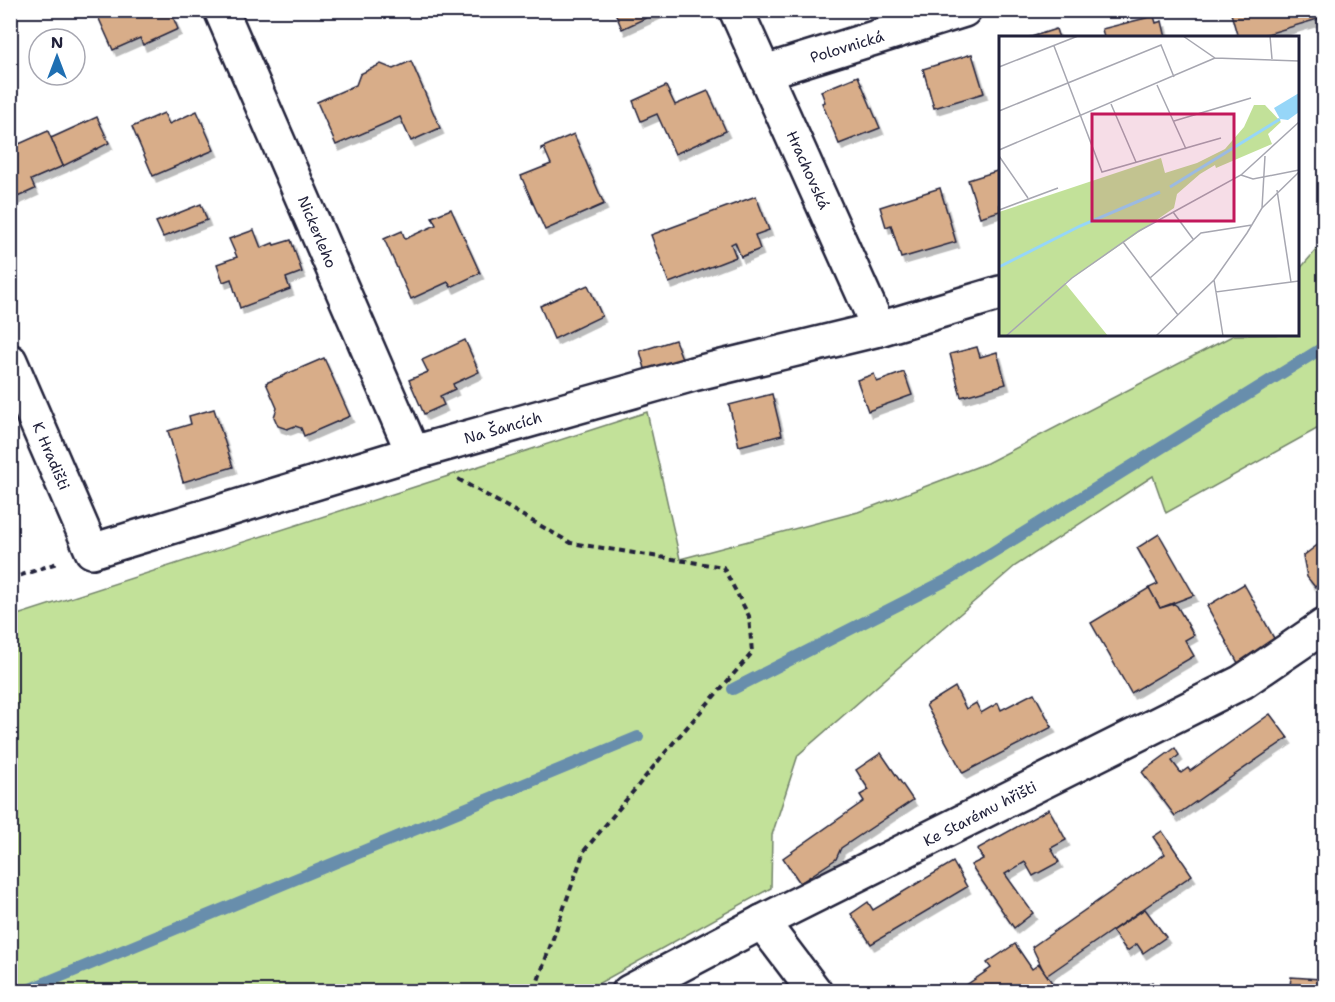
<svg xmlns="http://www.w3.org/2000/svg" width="1335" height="1002" font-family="'Shantell Sans',sans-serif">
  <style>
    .green { fill: #c2e199; stroke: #72826a; stroke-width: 1.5 }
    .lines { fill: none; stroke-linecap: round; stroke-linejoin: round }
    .stream { stroke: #688eac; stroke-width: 12 }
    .building { fill: #d8ad89; stroke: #22223b; stroke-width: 1.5; filter: url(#shadow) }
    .minor-casing { stroke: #22223b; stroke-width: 38 }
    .path { stroke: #22223b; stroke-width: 4; stroke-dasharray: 6 4.5; stroke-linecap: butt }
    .minor { stroke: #fff; stroke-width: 33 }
    .labels { text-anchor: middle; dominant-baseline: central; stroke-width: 4.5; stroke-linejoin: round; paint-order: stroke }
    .street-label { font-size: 15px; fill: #22223b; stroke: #fff }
    .inset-river { fill: none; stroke: #96d6f8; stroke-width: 3 }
    .inset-road { fill: none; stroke: #a7a7b1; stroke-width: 1.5 }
    .view { fill: #c2185b; fill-opacity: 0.15; stroke: #c2185b; stroke-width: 3 }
    .inset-edge { fill: none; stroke: #22223b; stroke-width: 3 }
  </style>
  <defs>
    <filter id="shadow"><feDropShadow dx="3.5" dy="6" stdDeviation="0" flood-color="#0004"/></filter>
  </defs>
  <rect width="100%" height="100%" fill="#fff"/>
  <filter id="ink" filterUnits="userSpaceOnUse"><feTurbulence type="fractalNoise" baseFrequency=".0167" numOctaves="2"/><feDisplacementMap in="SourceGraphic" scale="12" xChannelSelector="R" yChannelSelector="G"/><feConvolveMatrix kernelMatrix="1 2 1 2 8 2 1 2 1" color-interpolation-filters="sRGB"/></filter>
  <g filter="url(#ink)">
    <path class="green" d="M1324 241V425L1166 513 1153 476 1015 566 798 755 772 835 771 888 585 991H11V617L647 412 680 559 858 512 987 463 1234 335 1298 334V271Z"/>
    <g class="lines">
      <g class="stream">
        <path d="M733 689 951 578 1324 347"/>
        <path d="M23 992 638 737"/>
      </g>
    </g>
    <g class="building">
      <path d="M95 10H170L178 29 143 45 140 38 113 50Z"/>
      <path d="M614 10H663L622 29Z"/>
      <path d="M1230 10H1321L1324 19 1321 20V18L1254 38H1238Z"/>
      <path d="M1154 16 1156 23 1162 21 1166 38H1104L1102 29Z"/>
      <path d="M1056 29 1059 38H1028Z"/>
      <path d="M972 54 984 93 934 108 923 69Z"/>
      <path d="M411 61 440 128 411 141 400 117 336 145 317 102 356 85 360 74 381 64 393 69Z"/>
      <path d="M858 76 880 128 839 144 822 103 825 102 821 91Z"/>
      <path d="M666 86 675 105 708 91 726 131 675 154 657 114 641 121 633 101Z"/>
      <path d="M197 111 214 150 153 176 132 127 164 113 169 124Z"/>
      <path d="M97 117 109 143 63 166 51 138Z"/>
      <path d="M48 131 63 166 31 180 35 189 13 199 10 194V148Z"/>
      <path d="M574 134 604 204 545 230 521 176 551 164 544 148 541 150V148Z"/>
      <path d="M1000 170V211L980 217 968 180Z"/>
      <path d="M940 188 956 242 901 258 891 225 886 227 880 207Z"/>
      <path d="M756 196 769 230 755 235 760 249 741 257 735 242 731 244 736 257 669 283 651 235Z"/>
      <path d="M201 204 207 220 163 237 156 222Z"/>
      <path d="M451 209 480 273 451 287 448 282 411 299 384 239 402 231 405 239 436 225 432 217Z"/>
      <path d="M254 230 261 248 273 243 274 245 291 240 302 272 286 278 290 289 240 308 231 279 223 282 217 264 237 257 229 239Z"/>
      <path d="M588 285 602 316 554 339 540 306Z"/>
      <path d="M465 340 479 372 453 384 455 389 440 396 444 405 424 414 409 380 428 372 422 360Z"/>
      <path d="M675 340 683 361 646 372 640 351Z"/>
      <path d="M977 347 980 357 997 352 1006 384 961 397 950 354Z"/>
      <path d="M324 358 350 416 304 436 301 428 295 426 287 429 278 426 274 417 277 408 266 383Z"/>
      <path d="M904 372 912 395 868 411 857 380 874 374 877 382Z"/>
      <path d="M772 394 782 435 739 446 729 405Z"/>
      <path d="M214 409 233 467 183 482 168 431 191 424 189 416Z"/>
      <path d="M1324 515V531L1317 521Z"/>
      <path d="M1159 534 1194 595 1160 608 1149 588 1158 584 1137 548Z"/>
      <path d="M1324 540V584L1323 582 1315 587 1307 577 1303 556Z"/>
      <path d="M1244 584 1276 642 1238 663 1207 606Z"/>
      <path d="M1149 588 1160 608 1174 604 1177 606 1194 635 1185 640 1194 656 1131 693 1091 623Z"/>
      <path d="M955 687 966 709 976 703 981 713 998 703 1001 710 1034 693 1052 727 963 773 926 705Z"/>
      <path d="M1270 714 1288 738 1175 816 1142 772 1175 748 1179 755 1172 761 1181 773 1188 768 1190 771Z"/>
      <path d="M881 753 913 800 841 848 836 859 800 883 783 858 864 801 860 795 869 790 856 770Z"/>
      <path d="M1049 809 1066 840 1051 848 1059 862 1033 876 1025 862 1005 874 1033 913 1014 928 971 865 983 859 977 849Z"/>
      <path d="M1162 831 1192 875 1046 976 1032 947 1165 854 1153 837Z"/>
      <path d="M953 862 967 887 871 944 851 914 868 902 873 910Z"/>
      <path d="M1145 909 1166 937 1143 953 1137 944 1127 951 1112 931Z"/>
      <path d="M1015 944 1032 969 1039 964 1055 987 1050 992H960L959 990 991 968 987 963Z"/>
      <path d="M1291 977 1320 979 1319 992H1275V986H1290Z"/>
      <path d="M1152 982 1156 992H1134Z"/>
    </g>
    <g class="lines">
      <defs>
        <g id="minor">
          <path d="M221 10 413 453"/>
          <path d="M736 10 879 329"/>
          <path d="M765 72 964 10"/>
          <path d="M10 361 92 551 413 453 693 374 879 329 1000 293"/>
          <path d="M762 922 815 992"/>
          <path d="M629 992 762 922 1242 682 1324 626"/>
        </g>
      </defs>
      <use href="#minor" class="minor-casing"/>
      <g class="path">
        <path d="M458 479 571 543 723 567 749 616 752 653 674 742 584 851 534 992"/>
        <path d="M10 579 57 563"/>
      </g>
      <use href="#minor" class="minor"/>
    </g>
  </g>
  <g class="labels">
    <g class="street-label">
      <text transform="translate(847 47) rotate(-17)">Polovnická</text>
      <text transform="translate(808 170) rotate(66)">Hrachovská</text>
      <text transform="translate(317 232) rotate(67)">Nickerleho</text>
      <text transform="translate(503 428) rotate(-16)">Na Šancích</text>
      <text transform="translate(51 456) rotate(67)">K Hradišti</text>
      <text transform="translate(980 814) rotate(-27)">Ke Starému hřišti</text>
    </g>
  </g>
  <g transform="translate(999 36)">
    <rect width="300" height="300" fill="#fff"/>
    <path d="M255 69H266L282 86 269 98 273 108 217 132 216 129 201 138 178 158 175 172 66 247 109 300H0V176L162 122 166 137 198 127 226 113 245 91Z" fill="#c2e199"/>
    <path d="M300 57V76L289 84 281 83 275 72Z" fill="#96d6f8"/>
    <path class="inset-river" d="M171 151 281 83M0 231 81 190 161 156"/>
    <path class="inset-road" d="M184 0 216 22 300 25M271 0 273 23M55 10 103 136 222 102M0 31 79 0M158 49 187 113M112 68 137 126M0 75 162 9 175 41M175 85 252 62M0 114 216 22M0 120 29 162M242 139 254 143 300 134M278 154 292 246M263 172 300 136M0 174 59 152M174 176 194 203M124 206 179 279M151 242 202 197 253 189M215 244 217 256 300 245M217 256 224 300M7 300 73 242 140 195 242 139 300 86M157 300 215 244 248 197 263 172 266 120"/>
    <path class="view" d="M93 78H235V185H93Z"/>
    <rect width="300" height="300" class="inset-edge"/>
  </g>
  <rect width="1335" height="1002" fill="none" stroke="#fff" stroke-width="36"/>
  <rect x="18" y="18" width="1299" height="966" fill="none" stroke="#22223b" stroke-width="2" filter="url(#ink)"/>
  <g transform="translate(57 57)"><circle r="28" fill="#ffffff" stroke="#a7a7b1" stroke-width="1.5"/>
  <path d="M0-4.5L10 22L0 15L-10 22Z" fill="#1f6fb2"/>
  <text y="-9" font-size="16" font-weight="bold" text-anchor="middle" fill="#22223b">N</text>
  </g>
</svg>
